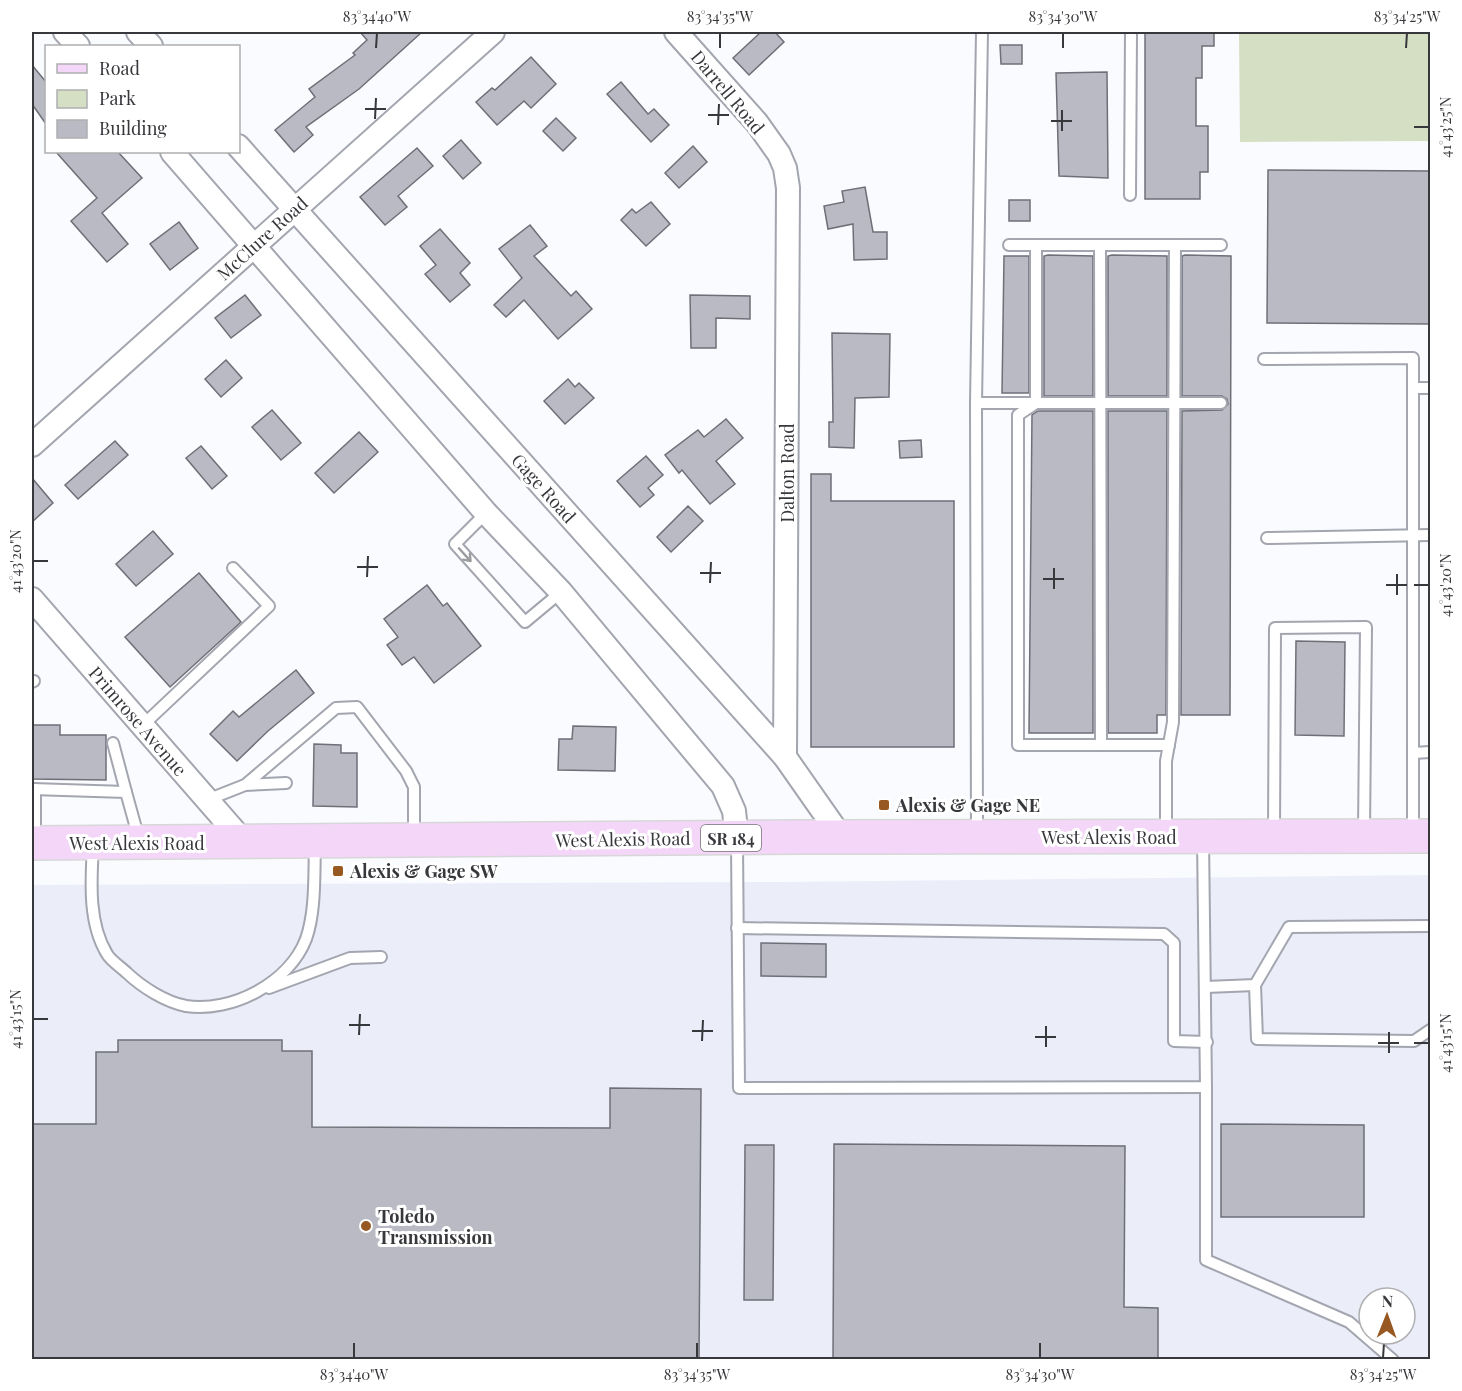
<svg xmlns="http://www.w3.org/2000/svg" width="1462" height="1391" font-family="'Playfair Display',serif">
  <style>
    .built { fill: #ebeef9; fill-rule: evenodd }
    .green { fill: #d4dfc3 }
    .building { fill: #b9bac4; stroke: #6f6f78; stroke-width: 1.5 }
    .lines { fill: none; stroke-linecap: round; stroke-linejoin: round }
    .service-casing { stroke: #a3a5af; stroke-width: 14 }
    .minor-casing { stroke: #a3a5af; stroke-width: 26 }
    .primary-casing { stroke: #d7d7d8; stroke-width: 36 }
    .service { stroke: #fff; stroke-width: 10 }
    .minor { stroke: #fff; stroke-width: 22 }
    .primary { stroke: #f4d7f8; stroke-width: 33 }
    .oneway { stroke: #9b9c9e }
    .ticks { fill: none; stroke: #37383c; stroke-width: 2 }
    .poi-dot { fill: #975821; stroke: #fff; stroke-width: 2 }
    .labels { text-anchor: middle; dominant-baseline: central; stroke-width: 6; stroke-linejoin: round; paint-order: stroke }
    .shield { fill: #fff; stroke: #737476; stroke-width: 1.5 }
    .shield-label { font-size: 16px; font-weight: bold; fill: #37383c }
    .street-label { font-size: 18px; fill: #37383c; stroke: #fff }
    .poi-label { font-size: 18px; font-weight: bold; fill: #37383c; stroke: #fff; text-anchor: start }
    .neatline { fill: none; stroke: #37383c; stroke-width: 2 }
    .ticks-label { font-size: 15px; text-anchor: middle; fill: #37383c }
  </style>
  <rect width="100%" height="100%" fill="#f9fbff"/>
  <path class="built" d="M1430 875V1359H32V885L785 882ZM1369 1298H1405V1334H1369Z"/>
  <path class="green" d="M1239 32H1430V141L1240 142Z"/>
  <g class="building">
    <path d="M360 32H422L359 89 306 127 313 135 294 152 275 130 315 97 309 89 355 55 353 53 367 40Z"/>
    <path d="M761 32H775L784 42 749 75 733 58Z"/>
    <path d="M1145 32H1214V46H1202V78H1196V126H1208V172H1200V199H1145Z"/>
    <path d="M1000 45H1022V64H1001Z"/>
    <path d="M531 57 556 84 531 108 524 101 497 125 476 102 492 88 495 90Z"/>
    <path d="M32 65 46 82V124L32 104Z"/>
    <path d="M1107 72 1108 178 1059 176 1056 73Z"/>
    <path d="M621 82 648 114 654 109 669 125 651 142 607 94Z"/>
    <path d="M556 118 576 138 563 151 543 131Z"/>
    <path d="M461 140 481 163 463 179 443 156Z"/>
    <path d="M693 146 707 162 679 188 665 173Z"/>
    <path d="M417 148 433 166 398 196 407 207 385 225 360 197Z"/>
    <path d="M56 152H118L142 178 102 213 128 244 107 262 71 221 97 198Z"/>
    <path d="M1268 170 1431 171V324L1267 323Z"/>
    <path d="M865 187 873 232H887V259L854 260 853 224 828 229 824 206 844 202 842 191Z"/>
    <rect x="1009" y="200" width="21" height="21"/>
    <path d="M651 202 670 224 646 246 621 220 632 209 636 213Z"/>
    <path d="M179 222 198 248 170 270 150 244Z"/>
    <path d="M530 225 547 246 534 256 571 296 576 291 592 309 558 339 524 300 506 317 494 305 522 278 499 249Z"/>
    <path d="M440 229 470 263 460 273 470 285 450 302 425 274 436 265 420 246Z"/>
    <path d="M1048 255 1093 256V396H1044V256Z"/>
    <path d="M1112 255 1167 256V396H1108V256Z"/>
    <path d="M1185 255 1231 256 1230 715H1181L1182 411 1222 410 1228 404 1227 399 1222 396H1182V256Z"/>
    <path d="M1004 256H1029V393H1002Z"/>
    <path d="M245 295 261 315 231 338 215 318Z"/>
    <path d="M690 295 750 296V319L716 318V348H691Z"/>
    <path d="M832 333 890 334 889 397 855 398 854 448 829 447V422H833Z"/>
    <path d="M226 360 242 378 221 397 205 379Z"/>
    <path d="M568 379 575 387 579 383 594 398 565 424 544 401Z"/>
    <path d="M272 410 301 443 281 460 252 427Z"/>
    <path d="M1038 411H1093V733H1029L1032 415Z"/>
    <path d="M1108 411H1167L1166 715H1157V733H1108Z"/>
    <path d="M726 419 743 438 716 461 735 484 710 504 682 470 679 473 665 455 698 430 704 437Z"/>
    <path d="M359 432 378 452 334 493 315 473Z"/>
    <path d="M921 440 922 457 900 458 899 441Z"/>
    <path d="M115 441 128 455 78 499 65 485Z"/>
    <path d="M201 446 227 476 212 489 186 458Z"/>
    <path d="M646 456 663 475 648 488 654 495 640 507 617 481Z"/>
    <path d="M811 474H831V501H954V747H811Z"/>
    <path d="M32 478 53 503 32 522Z"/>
    <path d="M688 506 703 521 671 552 657 537Z"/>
    <path d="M153 531 173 554 136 586 116 564Z"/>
    <path d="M199 573 241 622 170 687 125 637Z"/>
    <path d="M427 585 443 606 447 603 481 646 434 683 414 657 402 665 387 645 398 637 384 619Z"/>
    <path d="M1296 641 1345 642 1344 736 1295 735Z"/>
    <path d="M296 670 314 693 268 731 237 761 210 734 233 711 239 717Z"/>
    <path d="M32 725H60V735H106V780L32 779Z"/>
    <path d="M573 726 616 727 615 771 558 770 559 739H572Z"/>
    <path d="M314 744 341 745V753H357V807L313 806Z"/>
    <path d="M761 943 826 944V977L761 976Z"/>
    <path d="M118 1040H282V1051H312V1127L610 1128V1088L701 1089 699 1359H32V1124H96V1052H118Z"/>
    <path d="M1221 1124 1364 1125V1217H1221Z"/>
    <path d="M834 1144 1125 1146 1124 1307 1158 1308V1359H833Z"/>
    <path d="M745 1145H774L773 1300H744Z"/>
  </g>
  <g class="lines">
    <defs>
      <g id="service">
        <path d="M1130 195 1131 32"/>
        <path d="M1009 245H1036"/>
        <path d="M1175 245H1221"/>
        <path d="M1264 359 1413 358V833"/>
        <path d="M1413 388H1430"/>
        <path d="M976 403H1036"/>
        <path d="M1036 403 1018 415V745H1101L1100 245"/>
        <path d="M486 513 455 544 525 622 561 592"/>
        <path d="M1267 538 1430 535"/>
        <path d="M32 682 34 681"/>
        <path d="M142 726 269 606 233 568"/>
        <path d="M113 743 126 792"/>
        <path d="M1101 745H1169"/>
        <path d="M1413 753 1430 752"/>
        <path d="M245 785 286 783"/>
        <path d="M32 789 126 792 139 839"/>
        <path d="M35 789V840"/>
        <path d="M207 800 245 785 336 708 357 707 406 771 414 787V837"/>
        <path d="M1274 833 1275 628 1366 627 1364 832"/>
        <path d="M977 834 976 403 982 32"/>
        <path d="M1166 834V761L1173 722 1175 245H1036V403H1221"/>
        <path d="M737 842 739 1088 1206 1087 1203 838"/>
        <path d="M93 846C91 881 88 923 107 954 111 961 121 967 127 973 142 987 165 1002 186 1006 232 1013 289 983 306 939 316 911 314 873 315 843"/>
        <path d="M737 928 1164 934 1174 943V1041L1207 1042"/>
        <path d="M1255 985 1257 1039 1414 1041 1430 1030"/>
        <path d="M1206 987 1255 985 1289 927 1430 926"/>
        <path d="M269 988 350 958 381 957"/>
        <path d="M1206 1087V1260L1349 1322 1393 1360"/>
      </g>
      <g id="minor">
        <path d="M65 32 78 46"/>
        <path d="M138 32 151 46"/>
        <path d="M676 32 757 123 779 154 785 168 788 188 785 757"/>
        <path d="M238 146 785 757 841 837"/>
        <path d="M172 152 486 513 561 592 723 786 734 811 737 838"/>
        <path d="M32 445 493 32"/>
        <path d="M32 599 244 842"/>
      </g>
      <path id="primary" d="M32 843 800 837 1430 836"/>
    </defs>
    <use href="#service" class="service-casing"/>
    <use href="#minor" class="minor-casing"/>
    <use href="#primary" class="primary-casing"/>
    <use href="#service" class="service"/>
    <use href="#minor" class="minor"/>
    <use href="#primary" class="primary"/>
  </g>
  <defs><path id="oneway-shaft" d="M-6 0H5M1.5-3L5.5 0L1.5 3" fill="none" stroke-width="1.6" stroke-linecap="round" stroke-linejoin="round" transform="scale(1.5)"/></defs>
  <use class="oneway" href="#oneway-shaft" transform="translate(465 555) rotate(48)"/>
  <path class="ticks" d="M376 48 377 33M720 48V33M1063 48V33M1406 48 1407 33M365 109H386M708 115H729M375 119 376 98M1051 121H1072M718 125 719 104M1414 127H1429M1062 131V110M33 561H48M357 567H378M700 573H721M367 577 368 556M1043 579H1064M710 583 711 562M1386 585H1407M1414 585H1429M1054 589V568M1397 595V574M33 1019H48M349 1025H370M692 1031H713M359 1035 360 1014M1035 1037H1056M702 1041 703 1020M1378 1043H1399M1414 1043H1429M1046 1047V1026M1389 1053V1032M354 1358V1343M697 1358V1343M1040 1358V1343M1383 1358 1384 1343"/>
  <g class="poi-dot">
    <rect x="878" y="799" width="12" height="12" rx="3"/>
    <rect x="332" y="865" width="12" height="12" rx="3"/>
    <circle cx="366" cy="1226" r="6"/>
  </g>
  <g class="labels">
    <rect class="shield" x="701" y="825" width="60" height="26" rx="4.5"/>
    <g class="shield-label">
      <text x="731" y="838">SR 184</text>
    </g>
    <g class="street-label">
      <text transform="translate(728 92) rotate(50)">Darrell Road</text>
      <text transform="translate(262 238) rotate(-42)">McClure Road</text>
      <text transform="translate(787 473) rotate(-90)">Dalton Road</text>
      <text transform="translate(544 488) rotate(48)">Gage Road</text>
      <text transform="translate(138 721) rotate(49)">Primrose Avenue</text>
      <text x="1109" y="837">West Alexis Road</text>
      <text transform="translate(623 839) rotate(-1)">West Alexis Road</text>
      <text x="137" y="843">West Alexis Road</text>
    </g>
    <g class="poi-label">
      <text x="896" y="805">Alexis &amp; Gage NE</text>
      <text x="350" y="871">Alexis &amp; Gage SW</text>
      <text x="378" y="1216">Toledo<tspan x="378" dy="21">Transmission</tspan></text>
    </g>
  </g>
  <rect width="1462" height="1391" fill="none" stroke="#ffffff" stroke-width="66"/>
  <rect x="45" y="45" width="195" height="108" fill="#ffffff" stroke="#afafb1" stroke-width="1.5"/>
  <rect x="57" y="64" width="30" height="9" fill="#f4d7f8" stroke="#afafb1" stroke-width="1.5"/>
  <text x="99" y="75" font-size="18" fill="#37383c">Road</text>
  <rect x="57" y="90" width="30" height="18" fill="#d4dfc3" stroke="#afafb1" stroke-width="1.5"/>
  <text x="99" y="105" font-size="18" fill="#37383c">Park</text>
  <rect x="57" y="120" width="30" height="18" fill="#b9bac4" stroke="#afafb1" stroke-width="1.5"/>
  <text x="99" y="135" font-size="18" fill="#37383c">Building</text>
  <g transform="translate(1387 1316) rotate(1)"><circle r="28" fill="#ffffff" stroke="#afafb1" stroke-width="1.5"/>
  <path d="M0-4.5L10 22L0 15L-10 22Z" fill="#975821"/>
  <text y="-9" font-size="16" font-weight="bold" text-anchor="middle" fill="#37383c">N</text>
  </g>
  <rect x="33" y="33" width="1396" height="1325" class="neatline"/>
  <g class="ticks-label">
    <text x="377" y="22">83°34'40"W</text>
    <text x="720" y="22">83°34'35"W</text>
    <text x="1063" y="22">83°34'30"W</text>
    <text x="1407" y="22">83°34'25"W</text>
    <text transform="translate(1446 127) rotate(-90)" y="5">41°43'25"N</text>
    <text transform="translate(16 561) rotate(-90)" y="5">41°43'20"N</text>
    <text transform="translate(1446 585) rotate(-90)" y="5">41°43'20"N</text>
    <text transform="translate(16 1019) rotate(-90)" y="5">41°43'15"N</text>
    <text transform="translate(1446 1043) rotate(-90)" y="5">41°43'15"N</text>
    <text x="354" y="1380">83°34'40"W</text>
    <text x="697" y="1380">83°34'35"W</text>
    <text x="1040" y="1380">83°34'30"W</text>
    <text x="1383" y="1380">83°34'25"W</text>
  </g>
</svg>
